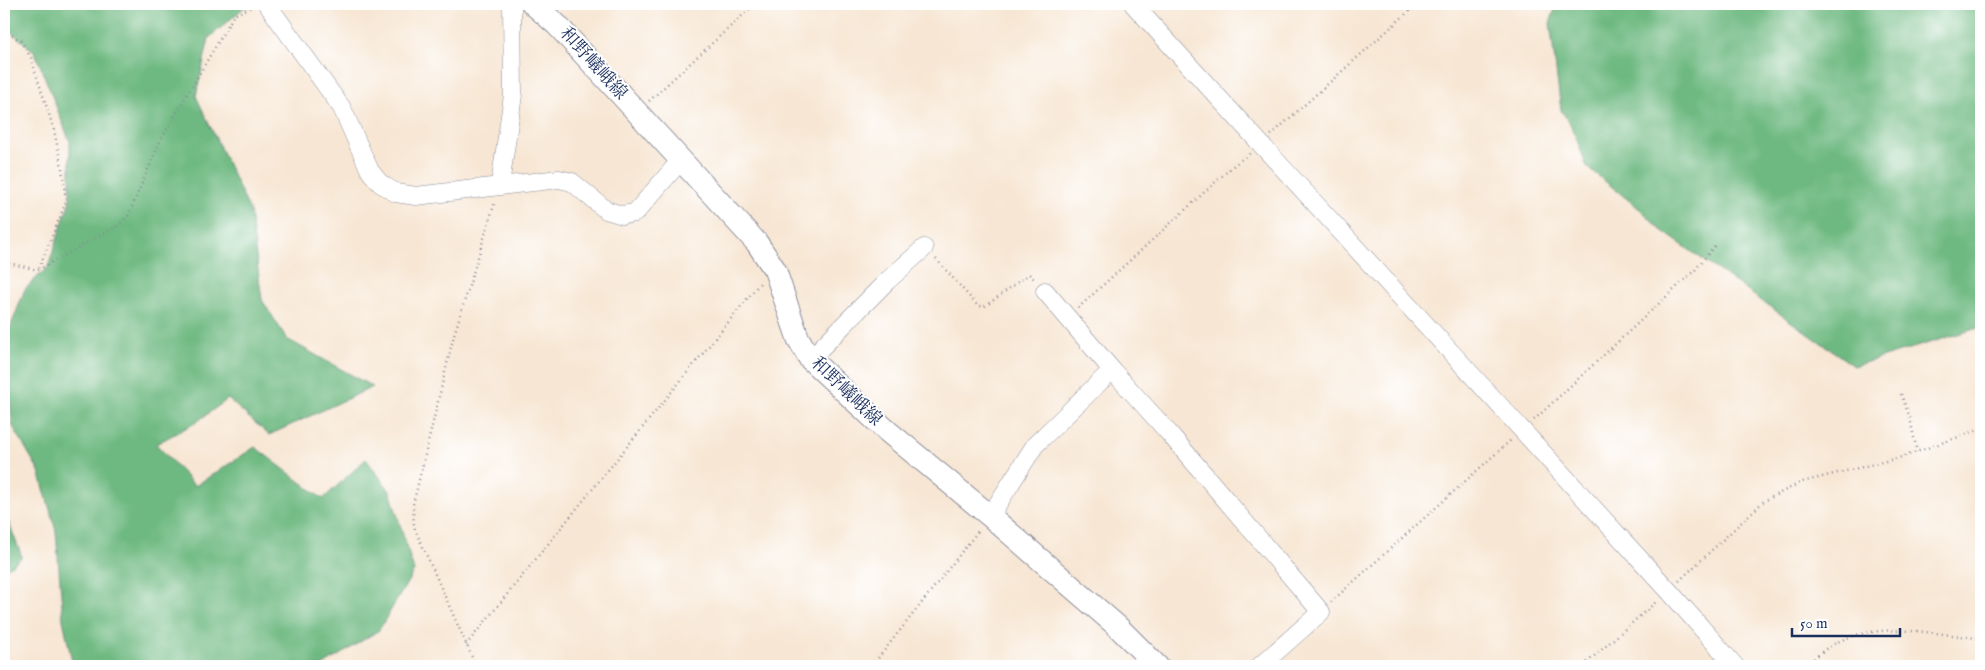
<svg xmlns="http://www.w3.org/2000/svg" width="1985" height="670" font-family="'IM FELL English','Noto Serif JP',serif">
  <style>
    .forest { fill: #6eb981; stroke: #447470 }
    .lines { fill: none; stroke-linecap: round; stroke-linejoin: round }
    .minor-casing { stroke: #898a98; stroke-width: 19 }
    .major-casing { stroke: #898a98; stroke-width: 24 }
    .path { stroke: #898a98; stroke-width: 2.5; stroke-dasharray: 1 4; stroke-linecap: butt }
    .minor { stroke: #fff; stroke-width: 18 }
    .major { stroke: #fff; stroke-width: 22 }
    .labels { text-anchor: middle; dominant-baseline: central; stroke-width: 4; stroke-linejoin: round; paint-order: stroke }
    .street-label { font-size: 18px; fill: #1b2f5e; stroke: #fff }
  </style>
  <rect width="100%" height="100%" fill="#fff"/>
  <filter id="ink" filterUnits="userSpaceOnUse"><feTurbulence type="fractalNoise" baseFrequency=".02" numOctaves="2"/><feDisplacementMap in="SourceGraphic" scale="10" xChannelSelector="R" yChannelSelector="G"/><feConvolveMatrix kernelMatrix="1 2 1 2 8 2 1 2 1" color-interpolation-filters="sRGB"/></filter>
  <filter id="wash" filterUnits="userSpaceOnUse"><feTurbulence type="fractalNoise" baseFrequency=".0096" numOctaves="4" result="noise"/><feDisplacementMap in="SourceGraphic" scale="20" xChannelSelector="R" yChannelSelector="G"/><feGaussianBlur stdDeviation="1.12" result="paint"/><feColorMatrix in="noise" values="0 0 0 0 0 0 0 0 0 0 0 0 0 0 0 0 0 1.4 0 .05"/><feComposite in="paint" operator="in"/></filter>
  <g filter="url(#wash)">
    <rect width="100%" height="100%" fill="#f7e6d3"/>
    <g class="forest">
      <path d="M4 4H248L209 38 196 96 250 211 262 300 287 339 373 387 269 435 228 399 195 423 156 444 195 486 255 447 323 499 366 459 390 491 414 571 379 630 322 666H73L63 620 56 531 39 471 12 425 6 339 25 289 48 267 70 200V142L35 52 4 26Z"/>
      <path d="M1557 4H1981V327L1854 366 1661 230 1641 210 1587 167 1572 127 1561 110 1550 23Z"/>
      <path d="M4 510 22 557 4 571Z"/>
    </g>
  </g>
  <g filter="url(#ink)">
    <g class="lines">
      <defs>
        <g id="minor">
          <path d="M267 4 342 108 370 171 380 183 396 193 416 196 559 179 572 182 606 210 622 215 635 213 681 160"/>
          <path d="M1133 4 1669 591 1735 666"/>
          <path d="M500 185 513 95 512 4"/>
          <path d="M810 359 886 282 924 248"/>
          <path d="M1112 370 1169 433 1321 612 1260 666"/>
          <path d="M990 516 1035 445 1112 370 1045 291"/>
        </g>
        <path id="major" d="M533 4 557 25 757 243 775 270 798 338 810 359 886 430 990 516 1117 626 1157 666"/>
      </defs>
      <use href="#minor" class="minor-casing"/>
      <use href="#major" class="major-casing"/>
      <g class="path">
        <path d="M4 29 21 41 31 58 54 130 62 168 66 202 39 268"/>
        <path d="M649 101 755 4"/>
        <path d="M1271 135 1417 4"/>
        <path d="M936 259 977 305 984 307 1029 274 1034 279"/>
        <path d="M4 262 38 270 117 226 128 216 161 139 234 15 253 6"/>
        <path d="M1078 308 1233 166 1250 153"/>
        <path d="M1901 394 1910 418 1917 452"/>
        <path d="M1534 420 1695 270 1715 245"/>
        <path d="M1679 581 1764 501 1802 482 1902 457 1981 429"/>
        <path d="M1331 602 1511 440"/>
        <path d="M466 645 760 283"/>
        <path d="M476 666 414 527 413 505 454 335 495 202"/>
        <path d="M872 666 979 530"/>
        <path d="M1583 666 1657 601"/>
        <path d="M1807 666C1851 615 1918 632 1977 638L1981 637"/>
      </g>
      <use href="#minor" class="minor"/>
      <use href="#major" class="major"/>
    </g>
  </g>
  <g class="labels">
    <g class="street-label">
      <text transform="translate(593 64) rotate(48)">和野嶬峨線</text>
      <text transform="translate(846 392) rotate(44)">和野嶬峨線</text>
    </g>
  </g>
  <rect width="1985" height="670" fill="none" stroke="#fff" stroke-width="20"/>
  <path d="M1792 628v8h108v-8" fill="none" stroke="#1b2f5e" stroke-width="2.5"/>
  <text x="1800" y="628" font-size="15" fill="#1b2f5e" stroke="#ffffff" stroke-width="4" paint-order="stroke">50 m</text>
</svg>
